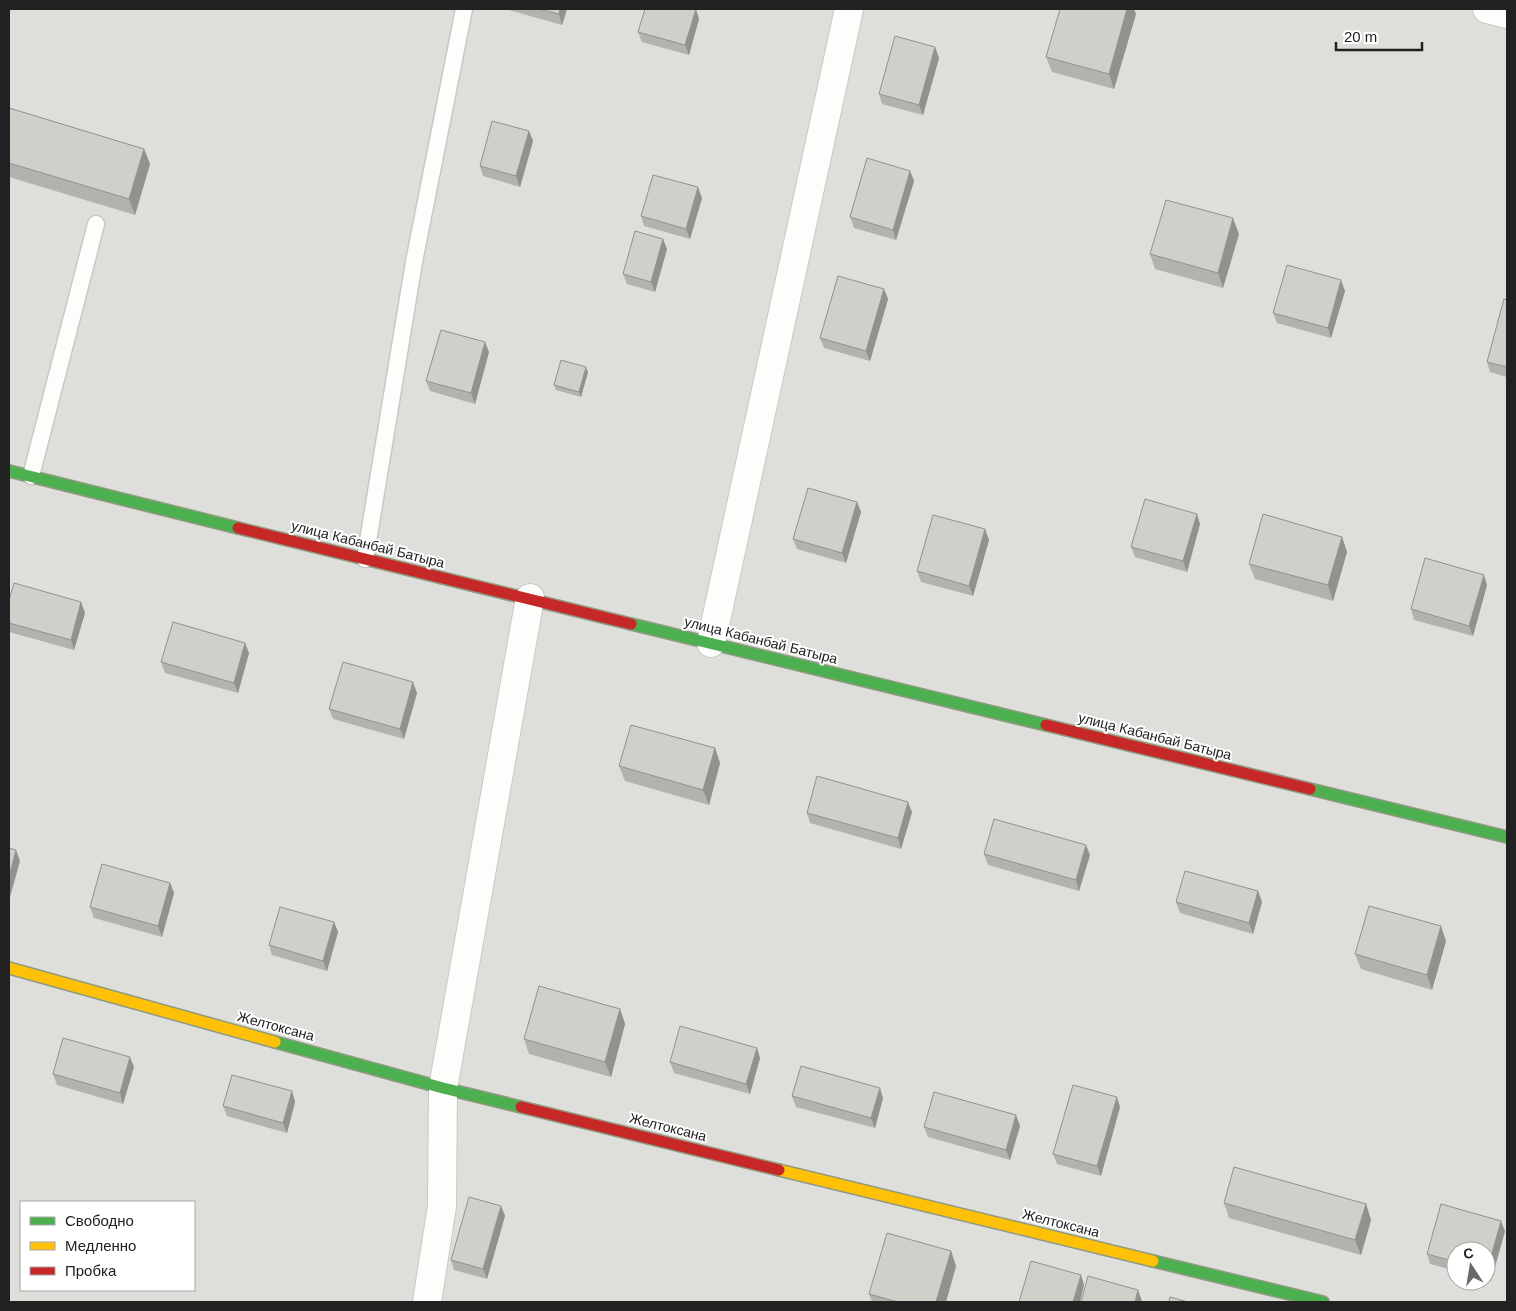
<svg xmlns="http://www.w3.org/2000/svg" width="1516" height="1311" font-family="Arial,sans-serif">
  <style>
    .residential { fill: #dededb; fill-rule: evenodd }
    .lines { fill: none; stroke-linecap: round; stroke-linejoin: round }
    .lane-casing { stroke: #c8c8c5; stroke-width: 19 }
    .street-casing { stroke: #c8c8c5; stroke-width: 30 }
    .fast-casing { stroke: #909a80; stroke-width: 14 }
    .slow-casing { stroke: #909a80; stroke-width: 14 }
    .jam-casing { stroke: #909a80; stroke-width: 14 }
    .lane { stroke: #fdfdfc; stroke-width: 16 }
    .street { stroke: #fdfdfc; stroke-width: 28 }
    .fast { stroke: #4caf50; stroke-width: 11 }
    .slow { stroke: #ffc107; stroke-width: 11 }
    .jam { stroke: #c62828; stroke-width: 11 }
    .wall { fill: #b3b2ae }
    .shaded-wall { fill: #92918d }
    .building { fill: #d0cfca; stroke: #92918d }
    .labels { text-anchor: middle; dominant-baseline: central; stroke-width: 4; stroke-linejoin: round; paint-order: stroke }
    .street-label { font-size: 14px; fill: #212121; stroke: #fff }
  </style>
  <rect width="100%" height="100%" fill="#efefe9"/>
  <path class="residential" d="M9 9H1507V1302H9ZM21 1202H194V1290H21ZM1456 1251H1486V1281H1456Z"/>
  <g class="lines">
    <defs>
      <g id="lane">
        <path d="M31 476 96 224"/>
        <path d="M365 559 414 262 464 9"/>
      </g>
      <g id="street">
        <path d="M1487 9 1507 14"/>
        <path d="M711 643 849 9"/>
        <path d="M427 1302 442 1206 443 1088 530 598"/>
      </g>
      <g id="fast">
        <path d="M9 471 238 528"/>
        <path d="M631 624 1046 725"/>
        <path d="M1310 789 1507 837"/>
        <path d="M275 1042 443 1088 521 1107"/>
        <path d="M1153 1261 1323 1302"/>
      </g>
      <g id="slow">
        <path d="M9 968 275 1042"/>
        <path d="M779 1170 1153 1261"/>
      </g>
      <g id="jam">
        <path d="M238 528 631 624"/>
        <path d="M1046 725 1310 789"/>
        <path d="M521 1107 779 1170"/>
      </g>
    </defs>
    <use href="#lane" class="lane-casing"/>
    <use href="#street" class="street-casing"/>
    <use href="#fast" class="fast-casing"/>
    <use href="#slow" class="slow-casing"/>
    <use href="#jam" class="jam-casing"/>
    <use href="#lane" class="lane"/>
    <use href="#street" class="street"/>
    <use href="#fast" class="fast"/>
    <use href="#slow" class="slow"/>
    <use href="#jam" class="jam"/>
  </g>
  <g class="wall">
    <path d="M508 9H567L562 25 509 10Z"/>
    <path d="M1136 14 1114 89 1052 72 1046 57Z"/>
    <path d="M699 19 689 55 642 42 638 32Z"/>
    <path d="M939 58 923 115 882 104 879 94Z"/>
    <path d="M9 108 144 149 150 164 135 215 9 177Z"/>
    <path d="M529 131 533 141 520 187 483 176 480 166Z"/>
    <path d="M910 171 914 181 896 240 854 228 850 217Z"/>
    <path d="M702 198 690 239 644 226 641 216Z"/>
    <path d="M1239 234 1223 288 1155 269 1150 254Z"/>
    <path d="M663 239 667 249 655 292 627 284 623 274Z"/>
    <path d="M884 289 888 299 870 361 824 348 820 338Z"/>
    <path d="M1345 291 1331 338 1277 323 1273 313Z"/>
    <path d="M1507 300V377L1490 372 1487 362Z"/>
    <path d="M489 352 475 404 430 391 426 381Z"/>
    <path d="M588 372 581 397 556 390 554 385Z"/>
    <path d="M857 502 861 512 846 563 797 549 793 539Z"/>
    <path d="M1200 524 1187 572 1135 557 1131 547Z"/>
    <path d="M985 529 989 540 973 596 921 582 917 571Z"/>
    <path d="M1342 537 1347 552 1333 601 1255 579 1249 564Z"/>
    <path d="M1487 585 1473 636 1414 620 1411 609Z"/>
    <path d="M9 600 81 602 85 613 74 650 9 632Z"/>
    <path d="M249 653 238 693 165 673 161 662Z"/>
    <path d="M417 693 404 739 333 719 329 709Z"/>
    <path d="M715 748 720 763 709 805 625 781 619 766Z"/>
    <path d="M912 812 901 849 810 823 807 813Z"/>
    <path d="M984 854 1090 855 1079 891 988 865Z"/>
    <path d="M170 883 174 893 162 937 94 918 90 907Z"/>
    <path d="M1258 891 1262 902 1253 934 1180 913 1176 902Z"/>
    <path d="M334 922 338 932 327 971 272 955 269 945Z"/>
    <path d="M1446 941 1432 990 1361 969 1355 954Z"/>
    <path d="M620 1009 625 1024 611 1077 529 1054 524 1039Z"/>
    <path d="M760 1058 750 1094 674 1073 670 1062Z"/>
    <path d="M134 1067 123 1104 57 1085 53 1074Z"/>
    <path d="M292 1091 295 1102 287 1133 227 1116 223 1106Z"/>
    <path d="M792 1096 883 1098 875 1128 796 1107Z"/>
    <path d="M1120 1107 1101 1176 1057 1164 1053 1154Z"/>
    <path d="M1016 1115 1020 1126 1010 1160 928 1137 924 1127Z"/>
    <path d="M1224 1203 1366 1204 1371 1220 1361 1255 1229 1218Z"/>
    <path d="M501 1206 505 1216 487 1279 454 1270 451 1260Z"/>
    <path d="M1505 1231 1491 1281 1486 1280V1251H1456V1271L1430 1264 1427 1254Z"/>
    <path d="M951 1251 956 1266 946 1302H872L869 1294Z"/>
  </g>
  <g class="shaded-wall">
    <path d="M560 9H567L562 25 559 14Z"/>
    <path d="M696 9 699 19 689 55 685 45Z"/>
    <path d="M1127 9H1134L1136 14 1114 89 1109 74Z"/>
    <path d="M935 47 939 58 923 115 919 105Z"/>
    <path d="M529 131 533 141 520 187 516 176Z"/>
    <path d="M144 149 150 164 135 215 129 199Z"/>
    <path d="M910 171 914 181 896 240 893 230Z"/>
    <path d="M698 187 702 198 690 239 686 229Z"/>
    <path d="M1233 218 1239 234 1223 288 1218 273Z"/>
    <path d="M663 239 667 249 655 292 651 282Z"/>
    <path d="M1341 280 1345 291 1331 338 1328 328Z"/>
    <path d="M884 289 888 299 870 361 866 351Z"/>
    <path d="M485 342 489 352 475 404 471 393Z"/>
    <path d="M586 367 588 372 581 397 579 392Z"/>
    <path d="M857 502 861 512 846 563 842 553Z"/>
    <path d="M1197 514 1200 524 1187 572 1183 561Z"/>
    <path d="M985 529 989 540 973 596 969 586Z"/>
    <path d="M1342 537 1347 552 1333 601 1328 585Z"/>
    <path d="M1484 575 1487 585 1473 636 1469 626Z"/>
    <path d="M81 602 85 613 74 650 71 640Z"/>
    <path d="M245 643 249 653 238 693 234 683Z"/>
    <path d="M413 682 417 693 404 739 400 729Z"/>
    <path d="M715 748 720 763 709 805 703 790Z"/>
    <path d="M908 802 912 812 901 849 898 838Z"/>
    <path d="M1086 845 1090 855 1079 891 1076 880Z"/>
    <path d="M16 850 20 861 10 897 9 895V877Z"/>
    <path d="M170 883 174 893 162 937 158 926Z"/>
    <path d="M1258 891 1262 902 1253 934 1249 923Z"/>
    <path d="M334 922 338 932 327 971 323 961Z"/>
    <path d="M1441 926 1446 941 1432 990 1427 975Z"/>
    <path d="M620 1009 625 1024 611 1077 605 1062Z"/>
    <path d="M757 1048 760 1058 750 1094 746 1084Z"/>
    <path d="M130 1057 134 1067 123 1104 120 1093Z"/>
    <path d="M880 1088 883 1098 875 1128 871 1118Z"/>
    <path d="M292 1091 295 1102 287 1133 283 1123Z"/>
    <path d="M1117 1097 1120 1107 1101 1176 1097 1166Z"/>
    <path d="M1016 1115 1020 1126 1010 1160 1006 1150Z"/>
    <path d="M1366 1204 1371 1220 1361 1255 1355 1240Z"/>
    <path d="M501 1206 505 1216 487 1279 483 1269Z"/>
    <path d="M1501 1221 1505 1231 1491 1281 1487 1271Z"/>
    <path d="M951 1251 956 1266 946 1302H936Z"/>
    <path d="M1081 1275 1084 1285 1080 1302H1073Z"/>
    <path d="M1138 1290 1142 1301V1302H1135Z"/>
  </g>
  <g class="building">
    <path d="M538 9H560L559 14Z"/>
    <path d="M645 9H696L685 45 638 32Z"/>
    <path d="M1060 9H1127L1109 74 1046 57Z"/>
    <path d="M895 36 935 47 919 105 879 94Z"/>
    <path d="M9 108 144 149 129 199 9 163Z"/>
    <path d="M492 121 529 131 516 176 480 166Z"/>
    <path d="M867 158 910 171 893 230 850 217Z"/>
    <path d="M653 175 698 187 686 229 641 216Z"/>
    <path d="M1166 200 1233 218 1218 273 1150 254Z"/>
    <path d="M635 231 663 239 651 282 623 274Z"/>
    <path d="M1287 265 1341 280 1328 328 1273 313Z"/>
    <path d="M838 276 884 289 866 351 820 338Z"/>
    <path d="M1504 299 1507 300V367L1487 362Z"/>
    <path d="M441 330 485 342 471 393 426 381Z"/>
    <path d="M561 360 586 367 579 392 554 385Z"/>
    <path d="M808 488 857 502 842 553 793 539Z"/>
    <path d="M1145 499 1197 514 1183 561 1131 547Z"/>
    <path d="M1263 514 1342 537 1328 585 1249 564Z"/>
    <path d="M933 515 985 529 969 586 917 571Z"/>
    <path d="M1425 558 1484 575 1469 626 1411 609Z"/>
    <path d="M14 583 81 602 71 640 9 623V600Z"/>
    <path d="M173 622 245 643 234 683 161 662Z"/>
    <path d="M343 662 413 682 400 729 329 709Z"/>
    <path d="M631 725 715 748 703 790 619 766Z"/>
    <path d="M817 776 908 802 898 838 807 813Z"/>
    <path d="M994 819 1086 845 1076 880 984 854Z"/>
    <path d="M9 848 16 850 9 877Z"/>
    <path d="M102 864 170 883 158 926 90 907Z"/>
    <path d="M1185 871 1258 891 1249 923 1176 902Z"/>
    <path d="M1369 906 1441 926 1427 975 1355 954Z"/>
    <path d="M280 907 334 922 323 961 269 945Z"/>
    <path d="M539 986 620 1009 605 1062 524 1039Z"/>
    <path d="M680 1026 757 1048 746 1084 670 1062Z"/>
    <path d="M63 1038 130 1057 120 1093 53 1074Z"/>
    <path d="M801 1066 880 1088 871 1118 792 1096Z"/>
    <path d="M232 1075 292 1091 283 1123 223 1106Z"/>
    <path d="M1073 1085 1117 1097 1097 1166 1053 1154Z"/>
    <path d="M934 1092 1016 1115 1006 1150 924 1127Z"/>
    <path d="M1234 1167 1366 1204 1355 1240 1224 1203Z"/>
    <path d="M469 1197 501 1206 483 1269 451 1260Z"/>
    <path d="M1441 1204 1501 1221 1487 1271 1486 1270V1251H1456V1262L1427 1254Z"/>
    <path d="M887 1233 951 1251 936 1302H898L869 1294Z"/>
    <path d="M1031 1261 1081 1275 1073 1302H1019Z"/>
    <path d="M1088 1276 1138 1290 1135 1302H1081Z"/>
    <path d="M1170 1297 1188 1302H1169Z"/>
  </g>
  <g class="labels">
    <g class="street-label">
      <text transform="translate(368 544) rotate(14)">улица Кабанбай Батыра</text>
      <text transform="translate(761 640) rotate(14)">улица Кабанбай Батыра</text>
      <text transform="translate(1155 736) rotate(14)">улица Кабанбай Батыра</text>
      <text transform="translate(276 1026) rotate(15)">Желтоксана</text>
      <text transform="translate(668 1127) rotate(14)">Желтоксана</text>
      <text transform="translate(1061 1223) rotate(14)">Желтоксана</text>
    </g>
  </g>
  <rect width="1516" height="1311" fill="none" stroke="#212121" stroke-width="20"/>
  <rect x="20" y="1201" width="175" height="90" fill="#ffffff" stroke="#a6a6a6"/>
  <rect x="30" y="1217" width="25" height="8" fill="#4caf50" stroke="#a6a6a6"/>
  <text x="65" y="1226" font-size="15" fill="#212121">Свободно</text>
  <rect x="30" y="1242" width="25" height="8" fill="#ffc107" stroke="#a6a6a6"/>
  <text x="65" y="1251" font-size="15" fill="#212121">Медленно</text>
  <rect x="30" y="1267" width="25" height="8" fill="#c62828" stroke="#a6a6a6"/>
  <text x="65" y="1276" font-size="15" fill="#212121">Пробка</text>
  <g transform="translate(1471 1266) rotate(348)"><circle r="24" fill="#ffffff" stroke="#a6a6a6"/>
  <path d="M0-4L9 19L0 12L-9 19Z" fill="#696967"/>
  <text y="-8" font-size="14" font-weight="bold" text-anchor="middle" fill="#212121">С</text>
  </g>
  <path d="M1336 42v8h86v-8" fill="none" stroke="#212121" stroke-width="2.5"/>
  <text x="1344" y="42" font-size="15" fill="#212121" stroke="#ffffff" stroke-width="4" paint-order="stroke">20 m</text>
</svg>
